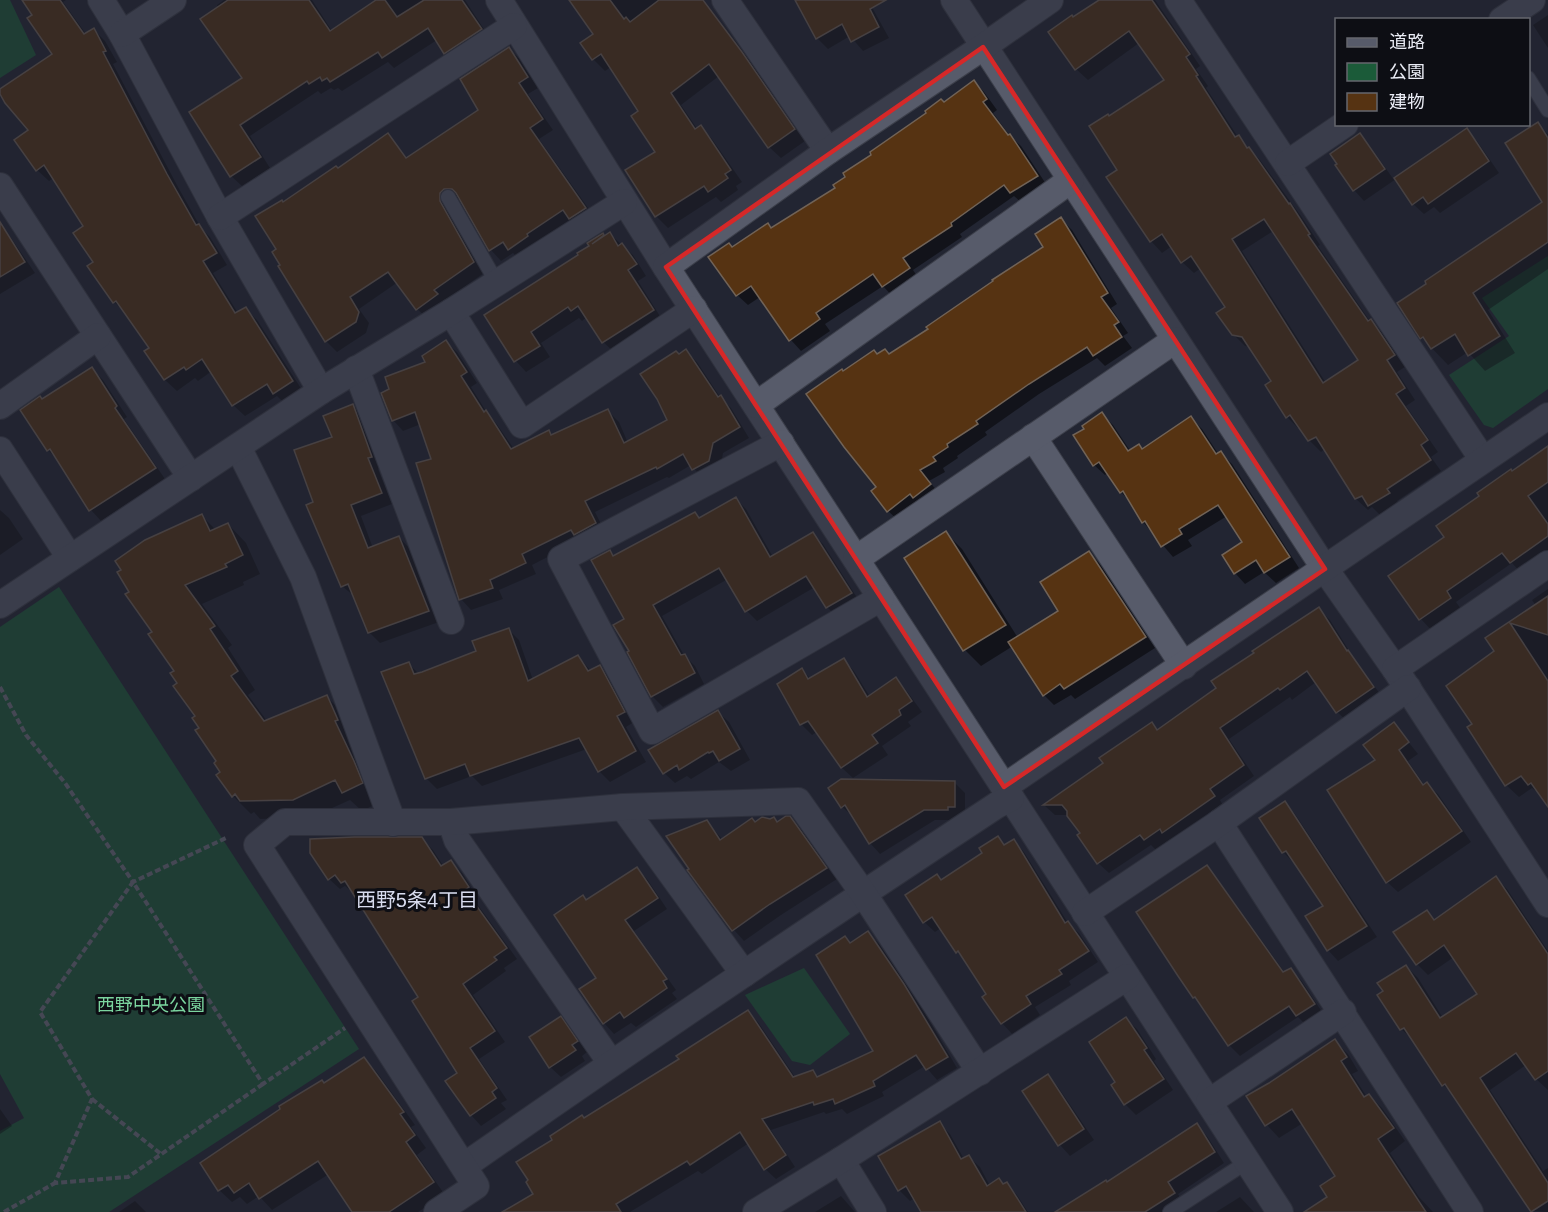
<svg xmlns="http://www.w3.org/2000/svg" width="1548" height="1212" font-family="Helvetica,'Noto Sans JP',sans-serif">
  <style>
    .green { fill: #1b5b39 }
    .shadow { fill: #0007; fill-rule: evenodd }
    .building { fill: #563312; stroke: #716357; stroke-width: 1.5; fill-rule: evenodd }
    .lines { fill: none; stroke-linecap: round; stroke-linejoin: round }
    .service-casing { stroke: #3c3f4a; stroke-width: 16 }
    .minor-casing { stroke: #3c3f4a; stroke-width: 28 }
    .path { stroke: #70727e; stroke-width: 4; stroke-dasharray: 6 3; stroke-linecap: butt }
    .service { stroke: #575b6a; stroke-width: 14 }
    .minor { stroke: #575b6a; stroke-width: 26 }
    .marked { fill: none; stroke: #d62828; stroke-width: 4.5; stroke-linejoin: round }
    .labels { text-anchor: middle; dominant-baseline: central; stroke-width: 6; stroke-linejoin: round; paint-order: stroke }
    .park-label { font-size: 18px; fill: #7bd59f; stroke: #0d0e14 }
    .neighbourhood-label { font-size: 20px; fill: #d8dcee; stroke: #0d0e14 }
  </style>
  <rect width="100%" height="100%" fill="#222532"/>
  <g class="green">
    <path d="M0 0H10L36 55 0 78Z"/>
    <path d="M1548 256V389L1493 428 1484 425 1449 375 1509 336 1482 298Z"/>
    <path d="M59 587 359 1049 109 1212H0V1131L24 1118 0 1074V627Z"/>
    <path d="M804 968 850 1034 810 1065 792 1061 745 995Z"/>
  </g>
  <g class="shadow">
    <path d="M24 0H66L63 2 86 34 94 30 105 41 117 62 113 64 178 187 201 228 210 237 227 265 213 273 238 313 246 309 257 320 304 393 285 404 277 396 245 416 233 405 212 371 198 381 195 378 177 391 165 380 146 352 151 348 126 313 114 302 95 262 85 226 54 178 49 181 37 170 30 130 0 91 54 54Z"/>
    <path d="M224 0H312L332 31 379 0H465L491 40 456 63 445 53 437 40 394 68 388 62 342 91 338 88 334 90 331 88 321 94 318 91 250 136 270 168 242 186 231 176 244 78 217 5Z"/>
    <path d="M571 0H704L753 65 805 141 781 158 769 147 719 76 681 105 698 130 701 127 712 139 742 182 736 186 738 190 721 202 716 197 668 228 656 216 627 171 657 152 640 112 611 67 605 71 593 59 582 44 595 35Z"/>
    <path d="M800 0H868L889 38 863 51 850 36 828 49 817 38Z"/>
    <path d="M1100 0H1155L1200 66 1196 69 1208 86 1206 88 1238 137 1260 160 1301 216 1320 245 1318 246 1370 321 1382 332 1405 367 1397 372 1415 400 1406 406 1438 452 1431 457 1441 471 1397 501 1400 505 1381 516 1372 507 1368 510 1356 499 1325 449 1321 452 1309 440 1300 427 1298 428 1287 417 1274 382 1251 347 1245 346 1233 334 1228 307 1201 268 1194 273 1182 262 1172 246 1162 253 1151 241 1108 178 1119 171 1109 117 1166 81 1139 43 1088 80 1076 69ZM1273 231 1360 360 1326 383 1242 251Z"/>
    <path d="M1548 15V48L1533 25Z"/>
    <path d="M509 49 520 59 538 88 528 94 553 130 539 139 596 219 520 260 513 253 501 261 491 250 461 199H455L484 273 444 301 447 306 428 319 417 309 398 282 359 309 369 323 366 333 337 352 326 341 282 265 278 250 283 203 338 170 388 135 408 159 480 110Z"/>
    <path d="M974 81 984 92 997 110 993 113 1010 136 1021 146 1048 187 1022 203 1014 196 960 234 962 237 913 270 919 279 893 297 883 286 825 324 830 331 801 351 791 340 760 297 748 305 737 295 733 249 772 230 837 189Z"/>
    <path d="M1537 124 1548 134V269L1488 310 1515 353 1485 371 1468 352 1448 365 1422 338 1544 203Z"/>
    <path d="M1466 130 1477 141 1499 173 1440 213 1434 207 1424 214 1413 204 1396 179 1364 201 1354 190 1360 135 1370 146 1394 180Z"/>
    <path d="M1061 219 1072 230 1117 304 1111 308 1128 333 1123 336 1132 348 1105 366 1097 358 1039 394 985 432 987 435 957 456 958 458 943 468 945 472 929 481 941 496 899 521 888 511 878 488 843 372 878 355H890L930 329 1045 247Z"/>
    <path d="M0 222 35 273 0 294Z"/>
    <path d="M610 234 633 255 646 276 638 281 663 321 614 352 603 342 587 317 582 321 579 318 541 343 550 357 526 372 516 361 487 316 580 255 591 246 589 244 603 235 605 237Z"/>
    <path d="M446 342 457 352 477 383 471 387 489 416 496 423 514 449 549 432 553 436 608 411 619 422 628 443 669 420 679 356 686 351 697 362 720 397 731 408 749 438 723 453 720 471 704 480 691 465 669 478 667 477 595 512 606 534 581 540 532 565 536 574 499 590 503 599 471 610 461 599 418 464 432 460 421 424 403 431 393 420 428 362Z"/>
    <path d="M92 369 103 380 127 417 124 419 165 479 101 521 91 510 59 461 48 450 43 400Z"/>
    <path d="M353 406 363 416 381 468 378 469 392 504 361 516 373 548 399 537 409 548 439 622 380 643 369 632 354 596 342 586 315 502 333 438Z"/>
    <path d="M1102 414 1113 425 1131 452 1143 450 1191 418 1202 429 1219 455 1221 453 1232 464 1299 568 1276 583 1264 572 1245 584 1235 573 1244 543 1227 516 1188 540 1192 546 1173 557 1143 522 1131 503 1121 492 1108 473 1105 475 1094 465 1086 429Z"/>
    <path d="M1548 450V554L1521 573 1512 563 1456 602 1461 609 1431 630 1421 619 1390 577 1446 537 1512 472Z"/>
    <path d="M736 499 746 509 773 557 812 533 823 544 861 604 838 618 827 607 815 587 757 621 747 611 728 579 662 616 684 655 695 666 704 684 663 707 652 696 629 653 631 652 626 620 610 552 615 557 695 513 700 519Z"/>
    <path d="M0 510 9 518 23 539 0 555Z"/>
    <path d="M202 516 216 530 228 524 246 543 260 574 243 582 244 585 202 604 232 645 228 648 255 690 248 695 267 721 327 697 345 715 380 802 362 811 350 800 312 817 260 819 254 812 251 814 233 796 219 761 180 683 176 671 154 632Z"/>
    <path d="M946 533 962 549 1018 638 1060 612 1089 553 1100 564 1155 648 1075 699 1071 695 1054 705 1044 695 1013 646 981 666 965 650 906 558Z"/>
    <path d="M1548 589V801L1532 788 1519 797 1506 785 1474 725 1496 651 1488 639 1536 606 1532 600Z"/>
    <path d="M1319 609 1330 620 1353 657 1383 698 1348 722 1337 712 1316 682 1292 700 1290 697 1229 739 1254 776 1220 800 1224 807 1174 843 1170 839 1156 850 1151 845 1109 873 1098 863 1082 834 1068 815H1055L1045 806 1105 763 1152 724 1159 731 1218 688Z"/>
    <path d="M508 629 519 640 533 680 578 656 591 671 600 667 611 678 634 722 626 727 646 762 610 782 599 771 587 749 482 786 472 776 437 789 426 778 409 664 419 674 477 652Z"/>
    <path d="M844 660 854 671 870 697 896 679 906 690 922 712 908 722 911 726 882 746 888 755 853 778 842 768 817 732 812 735 801 724 802 670 811 679Z"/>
    <path d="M718 712 729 722 750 760 731 771 719 762 691 779 687 776 675 783 664 773Z"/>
    <path d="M1394 724 1418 754 1408 761 1425 786 1427 784 1438 794 1471 842 1398 892 1387 882 1377 761Z"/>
    <path d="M954 782 965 793V817L958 820H935L880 854 870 843 854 817 842 807 830 789Z"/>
    <path d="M1285 803 1295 814 1377 937 1338 961 1328 950 1325 906 1295 862 1294 863 1283 852 1261 819Z"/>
    <path d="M790 818 801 829 837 879 781 915 744 941 734 930 689 870 707 822 723 840 755 823H778Z"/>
    <path d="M998 838 1006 846 1014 841 1024 852 1068 923 1079 933 1098 962 1069 981 1071 985 1035 1007 1040 1015 1012 1034 1002 1023 988 995 966 961 957 952 941 928 935 932 924 922 942 881 985 853Z"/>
    <path d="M422 839 433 850 444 867 451 862 462 873 478 899 475 901 517 959 504 968 506 971 473 995 505 1042 479 1059 507 1100 501 1103 506 1109 481 1126 471 1115 459 1073 420 998 353 893 345 886 340 889 329 879 312 852Z"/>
    <path d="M1207 867 1217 878 1285 973 1290 970 1301 980 1324 1015 1307 1026 1298 1017 1240 1056 1229 1045 1203 1005 1194 997Z"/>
    <path d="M637 869 647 879 667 909 634 931 676 990 672 993 677 999 636 1027 631 1023 614 1034 604 1023 598 978 583 897 587 901Z"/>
    <path d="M1496 878 1507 889 1548 951V1090L1536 1079 1526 1065 1490 1090 1543 1171 1548 1168V1212L1532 1211 1455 1096 1443 1085 1413 1040 1401 1029 1406 966 1418 978 1443 1018 1479 994 1454 957 1428 975 1417 964 1427 912 1435 921Z"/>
    <path d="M868 933 879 944 915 996 957 1068 937 1080 925 1066 882 1092 884 1096 847 1114 842 1109 826 1114 824 1112 771 1130 795 1167 776 1179 765 1169 749 1143 702 1174 698 1171 630 1212H505L535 1194 585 1120 681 1060 748 1012 758 1022 795 1077 813 1071 819 1078 875 1051 845 938 851 944Z"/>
    <path d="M560 1018 571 1029 587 1052 582 1056 585 1061 561 1077 550 1067Z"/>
    <path d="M1126 1019 1137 1029 1156 1059 1154 1061 1173 1090 1136 1115 1125 1104 1118 1082Z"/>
    <path d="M1335 1041 1348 1054 1358 1071 1352 1074 1367 1097 1369 1095 1382 1108 1405 1141 1390 1153 1419 1197 1433 1212H1323L1337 1177 1303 1123 1279 1138 1267 1125 1248 1096Z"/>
    <path d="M364 1059 376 1071 415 1125 411 1127 426 1148 417 1155 445 1195 418 1212H353L329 1174 272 1210 259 1196 247 1204 240 1197 232 1202 219 1190 202 1164Z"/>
    <path d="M1048 1076 1058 1087 1094 1140 1070 1156 1060 1145 1024 1091Z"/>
    <path d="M0 1109 12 1126 0 1134Z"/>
    <path d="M939 1123 950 1134 964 1159 969 1157 980 1167 990 1186 1006 1184 1017 1195 1028 1212H923L915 1198 910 1201 899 1190Z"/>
    <path d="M1196 1125 1207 1136 1224 1163 1178 1194 1187 1208 1181 1212H1058L1108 1184Z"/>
    <path d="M841 1196 855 1212H815Z"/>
    <path d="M1240 1197 1254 1212H1216Z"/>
    <path d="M135 1201 146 1212H119Z"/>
  </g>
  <g class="building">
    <path d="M22 0H60L84 34 94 28 106 51 103 52 167 174 196 225 199 224 217 253 203 261 235 313 246 307 293 381 273 394 267 384 232 406 202 359 186 370 184 367 164 380 144 351 149 348 116 301 113 303 87 266 93 262 73 233 83 226 44 165 36 171 14 140 28 130 5 103 0 94V89L52 54 27 18 32 15Z"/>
    <path d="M228 0H309L330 31 376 0H385L397 17 424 0H462L482 29 444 54 428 28 382 58 378 52 330 82 327 78 322 81 320 77 309 84 307 81 240 125 261 157 230 177 189 112 242 78 200 19Z"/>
    <path d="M569 0H610L624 19 626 17 630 22 659 0H703L742 52 795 129 768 148 709 64 671 93 695 129 701 125 731 170 725 174 728 178 708 192 704 186 655 217 625 170 655 152 631 116 638 111 601 54 592 60 580 43 593 34Z"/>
    <path d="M795 0H886L870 9 879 27 851 42 842 24 816 39Z"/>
    <path d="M1099 0H1152L1190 54 1186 57 1198 75 1196 76 1235 137 1239 135 1247 148 1249 147 1289 204 1290 203 1310 234 1308 235 1368 321 1371 319 1395 355 1387 360 1405 388 1396 394 1428 440 1421 445 1431 460 1387 489 1390 493 1368 506 1362 496 1355 499 1316 437 1308 441 1290 415 1286 418 1265 385 1271 381 1242 337 1232 335 1216 313 1225 307 1191 256 1181 263 1162 234 1150 242 1106 177 1117 170 1089 126 1108 114 1109 116 1164 80 1129 31 1075 70 1048 32 1072 15 1073 17ZM1264 219 1358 360 1323 383 1232 239Z"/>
    <path d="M509 47 528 77 519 83 543 119 530 128 586 208 569 219 563 210 527 234 528 236 508 250 503 242 489 251 456 193 452 189H444L440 193V201L474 262 434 290 438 294 416 310 388 272 350 297 359 312 356 322 325 342 278 266 280 265 272 252 276 249 255 216 282 200 283 202 336 166 338 168 388 133 406 158 478 110 460 79Z"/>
    <path d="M974 80 987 99 983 102 1008 135 1010 134 1038 176 1010 193 1004 185 951 223 952 226 903 258 910 268 882 287 873 274 816 313 820 319 789 341 751 286 736 296 708 257 729 243 732 247 768 223 771 228 835 188 833 185 845 177 843 173 871 155 870 152 926 113 925 111 941 99 944 102Z"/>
    <path d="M1538 122 1548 138V242L1473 293 1500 336 1468 356 1455 334 1431 349 1423 337 1420 339 1397 303 1426 284 1425 281 1542 202 1505 143Z"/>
    <path d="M1467 128 1489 161 1428 204 1423 197 1412 205 1394 178Z"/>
    <path d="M1360 133 1385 169 1353 191 1335 165 1337 164 1330 154Z"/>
    <path d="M1061 217 1108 293 1101 297 1119 322 1114 325 1122 337 1093 356 1087 347 1029 384 976 421 978 424 947 444 948 447 933 457 936 461 920 470 931 484 913 498 910 494 887 512 871 491 876 487 844 447 806 394 842 369 843 371 874 350 877 354 885 349 889 354 928 329 926 327 993 281 992 280 1043 247 1035 234Z"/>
    <path d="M0 222 25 262 0 277Z"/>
    <path d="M610 232 618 246 622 243 637 264 628 270 654 310 602 343 578 306 571 311 568 307 531 332 540 346 514 362 484 315 578 255 577 253 589 246 587 243 603 233 604 235 592 244Z"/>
    <path d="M446 340 467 372 461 376 484 412 486 410 511 449 549 430 551 435 608 409 624 443 667 420 657 399 640 374 676 351 679 354 686 349 718 397 721 395 740 427 713 443 709 461 692 470 683 454 657 469 656 467 585 501 596 523 574 535 571 530 522 554 526 563 490 580 493 588 459 600 416 463 431 459 415 412 392 421 381 393 389 389 385 377 425 362 422 356Z"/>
    <path d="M92 367 117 406 115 408 156 468 89 511 50 449 47 451 20 410 40 396 42 399Z"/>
    <path d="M353 404 372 457 368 458 382 493 351 505 368 548 399 536 429 611 368 633 348 584 341 587 306 505 313 502 294 450 332 437 323 416Z"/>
    <path d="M1102 412 1128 451 1139 444 1142 449 1191 416 1216 454 1221 451 1290 557 1264 573 1256 560 1234 574 1222 555 1242 542 1218 505 1179 529 1182 534 1161 547 1145 521 1142 523 1123 491 1120 493 1099 462 1093 466 1073 435 1084 429 1082 426Z"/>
    <path d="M1548 446V482L1528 496 1548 524V536L1510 563 1502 553 1447 591 1451 598 1419 620 1388 576 1444 537 1436 526 1479 496 1477 493 1511 469 1512 471Z"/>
    <path d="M736 497 770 557 813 532 852 593 826 608 806 576 745 612 719 568 653 605 681 655 685 654 695 673 651 697 627 652 629 651 613 625 624 619 591 560 610 550 613 556 695 512 699 518Z"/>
    <path d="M202 514 210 531 228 523 243 555 225 564 227 567 185 585 215 626 210 629 238 671 231 676 264 721 327 695 338 720 335 721 354 761 363 783 342 793 335 780 293 800 240 801 235 794 232 797 216 775 220 772 214 763 216 761 195 730 199 728 192 718 195 716 173 686 177 683 170 673 174 671 148 634 152 632 125 594 129 592 117 572 121 570 115 561 145 540Z"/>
    <path d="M946 531 1006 625 963 651 904 558Z"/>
    <path d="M1089 551 1146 637 1064 689 1060 684 1043 696 1008 642 1058 611 1040 582Z"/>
    <path d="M1548 596V635L1510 623 1548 681V807L1531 783 1528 785 1521 776 1505 786 1467 727 1472 724 1446 686 1494 651 1485 638Z"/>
    <path d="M1319 607 1347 651 1348 650 1374 687 1336 713 1307 671 1280 690 1278 688 1220 728 1244 765 1210 789 1215 796 1162 833 1160 829 1144 840 1140 835 1097 864 1077 835 1080 833 1067 816V811L1062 805H1043L1103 763 1099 758 1152 722 1157 730 1216 688 1211 681 1254 653 1252 651Z"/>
    <path d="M509 628 528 681 578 655 588 671 600 665 625 712 617 716 636 751 598 772 579 738 470 776 465 764 425 779 381 672 409 662 414 674 422 672 476 651 472 641Z"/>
    <path d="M844 658 867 697 896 677 912 701 899 710 901 715 872 735 878 743 841 768 808 721 800 725 777 684 802 668 808 679Z"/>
    <path d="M718 710 740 749 719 761 713 751 709 753 708 752 679 770 677 765 663 774 648 750Z"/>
    <path d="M1394 722 1409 742 1399 750 1423 785 1427 782 1462 831 1386 883 1327 790 1375 760 1363 745Z"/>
    <path d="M841 779 955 781V807H948V810H924L869 844 845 805 841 808 828 788Z"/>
    <path d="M1285 801 1367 926 1327 951 1305 916 1323 906 1286 851 1282 853 1259 818Z"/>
    <path d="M786 816H790L827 868 770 904 732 931 687 870 689 869 666 836 707 820 720 840 752 818 755 822 762 817 770 819 774 817 777 822Z"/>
    <path d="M998 836 1004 845 1014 839 1065 923 1068 921 1089 951 1059 970 1062 974 1026 996 1031 1004 1001 1024 982 997 986 994 958 951 956 953 932 917 923 923 905 895 937 874 941 880 982 853 979 848Z"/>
    <path d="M354 837H422L441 866 451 860 469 887 465 890 507 948 494 957 497 960 463 984 495 1031 470 1048 497 1088 492 1092 496 1098 470 1116 445 1081 457 1073 412 1001 418 997 345 881 341 883 335 875 328 880 310 853V839Z"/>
    <path d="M1207 865 1283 972 1291 968 1315 1004 1296 1016 1289 1006 1228 1046 1195 997 1193 998 1178 976 1136 912Z"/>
    <path d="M637 867 658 898 625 920 667 979 663 981 667 988 624 1018 620 1012 603 1024 579 989 596 978 554 915 583 895 586 900Z"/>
    <path d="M1496 876 1548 954V1071L1535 1080 1516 1053 1480 1078 1548 1183V1201L1531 1212 1445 1084 1442 1086 1404 1028 1400 1030 1377 995 1383 991 1377 983 1406 965 1440 1018 1477 994 1444 945 1416 965 1393 932 1427 910 1434 920Z"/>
    <path d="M868 931 904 984 948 1057 926 1070 916 1055 873 1081 875 1086 835 1104 833 1099 814 1105 813 1102 762 1119 786 1155 764 1170 740 1132 690 1165 687 1161 616 1204 621 1212H502L533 1194 526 1182 528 1180 516 1162 552 1140 550 1136 582 1115 584 1118 679 1059 676 1056 748 1010 793 1077 813 1070 817 1077 873 1051 816 955 845 936 850 943Z"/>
    <path d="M561 1016 578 1041 572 1045 576 1050 549 1068 529 1037Z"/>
    <path d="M1126 1017 1147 1048 1144 1050 1164 1079 1124 1105 1111 1085 1115 1082 1089 1042Z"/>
    <path d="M1335 1039 1347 1057 1341 1061 1364 1097 1369 1094 1394 1128 1378 1139 1426 1212H1304L1327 1197 1320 1186 1335 1176 1292 1109 1265 1126 1246 1096 1269 1083Z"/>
    <path d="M364 1057 404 1112 400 1114 415 1135 406 1142 434 1182 389 1212H352L318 1161 259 1199 249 1183 234 1193 228 1185 218 1191 200 1163 280 1109 279 1106 322 1080 324 1083Z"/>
    <path d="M1048 1074 1084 1129 1058 1146 1022 1091Z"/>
    <path d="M940 1121 961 1159 969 1155 987 1186 999 1178 1003 1184 1007 1182 1026 1212H921L906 1186 898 1191 878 1156Z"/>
    <path d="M1197 1123 1215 1152 1168 1182 1175 1193 1145 1212H1055L1106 1180 1107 1182Z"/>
  </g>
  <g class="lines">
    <defs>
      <g id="service">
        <path d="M1528 78 1548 110"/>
        <path d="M448 197 497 283"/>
        <path d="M1170 1212 1247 1162"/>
      </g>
      <g id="minor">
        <path d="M101 0 122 34 220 217 321 391"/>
        <path d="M499 0 666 267 1280 1212"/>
        <path d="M725 0 828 151"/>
        <path d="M954 0 1325 569 1395 669 1548 904"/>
        <path d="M1178 0 1483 460"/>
        <path d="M1502 20 1532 0"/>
        <path d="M122 34 173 0"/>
        <path d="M1288 163 1345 124"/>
        <path d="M0 186 191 478"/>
        <path d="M220 217 514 26"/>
        <path d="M666 267 828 151 983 47 1050 0"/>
        <path d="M451 312 522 425 694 309"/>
        <path d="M356 369 451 621"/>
        <path d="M756 405 1071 180"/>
        <path d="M0 406 98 336"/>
        <path d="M1033 437 1184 666"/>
        <path d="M781 443 561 559 652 731 881 598"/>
        <path d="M238 447 303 577 393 823"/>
        <path d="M0 450 70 558"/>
        <path d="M856 559 1175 340"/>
        <path d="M0 605 321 391 451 312 624 202"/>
        <path d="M1395 669 1548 564"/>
        <path d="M1004 787 1548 416"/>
        <path d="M623 807 744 974"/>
        <path d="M451 822 457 840 611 1063"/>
        <path d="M1219 823 1470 1212"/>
        <path d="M1085 913 1219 823 1408 688"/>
        <path d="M1209 1102 1343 1012"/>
        <path d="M841 1160 873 1212"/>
        <path d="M464 1166C640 1043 818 923 997 805L1011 798"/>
        <path d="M437 1212 476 1186 257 845 285 822H451L623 807 798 801 863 893 980 1072"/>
        <path d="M756 1212 841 1160 1127 977"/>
      </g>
    </defs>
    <use href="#service" class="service-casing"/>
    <use href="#minor" class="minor-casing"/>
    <g class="path">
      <path d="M0 687 26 735 65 783 133 882 228 837"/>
      <path d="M263 1084 128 1177 55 1183 92 1099 40 1012 133 882 263 1084 345 1028"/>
      <path d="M92 1099 161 1154"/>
      <path d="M4 1212 55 1183"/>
    </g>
    <use href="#service" class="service"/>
    <use href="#minor" class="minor"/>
  </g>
  <path d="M0 0H1548V1212H0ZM983 47 1325 569 1004 787 666 267Z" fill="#222532" fill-opacity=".55" fill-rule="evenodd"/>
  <path class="marked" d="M983 47 1325 569 1004 787 666 267Z"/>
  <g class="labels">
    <g class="park-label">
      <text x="151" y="1005">西野中央公園</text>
    </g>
    <g class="neighbourhood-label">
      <text x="417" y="900">西野5条4丁目</text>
    </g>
  </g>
  <rect x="1335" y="18" width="195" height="108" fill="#0d0e14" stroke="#65676e" stroke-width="1.5"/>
  <rect x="1347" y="38" width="30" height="9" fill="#575b6a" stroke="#65676e" stroke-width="1.5"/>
  <text x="1389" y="48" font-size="18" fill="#eaecf5">道路</text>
  <rect x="1347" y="63" width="30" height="18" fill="#1b5b39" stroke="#65676e" stroke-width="1.5"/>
  <text x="1389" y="78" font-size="18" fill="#eaecf5">公園</text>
  <rect x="1347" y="93" width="30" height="18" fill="#563312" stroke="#65676e" stroke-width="1.5"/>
  <text x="1389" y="108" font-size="18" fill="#eaecf5">建物</text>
</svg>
